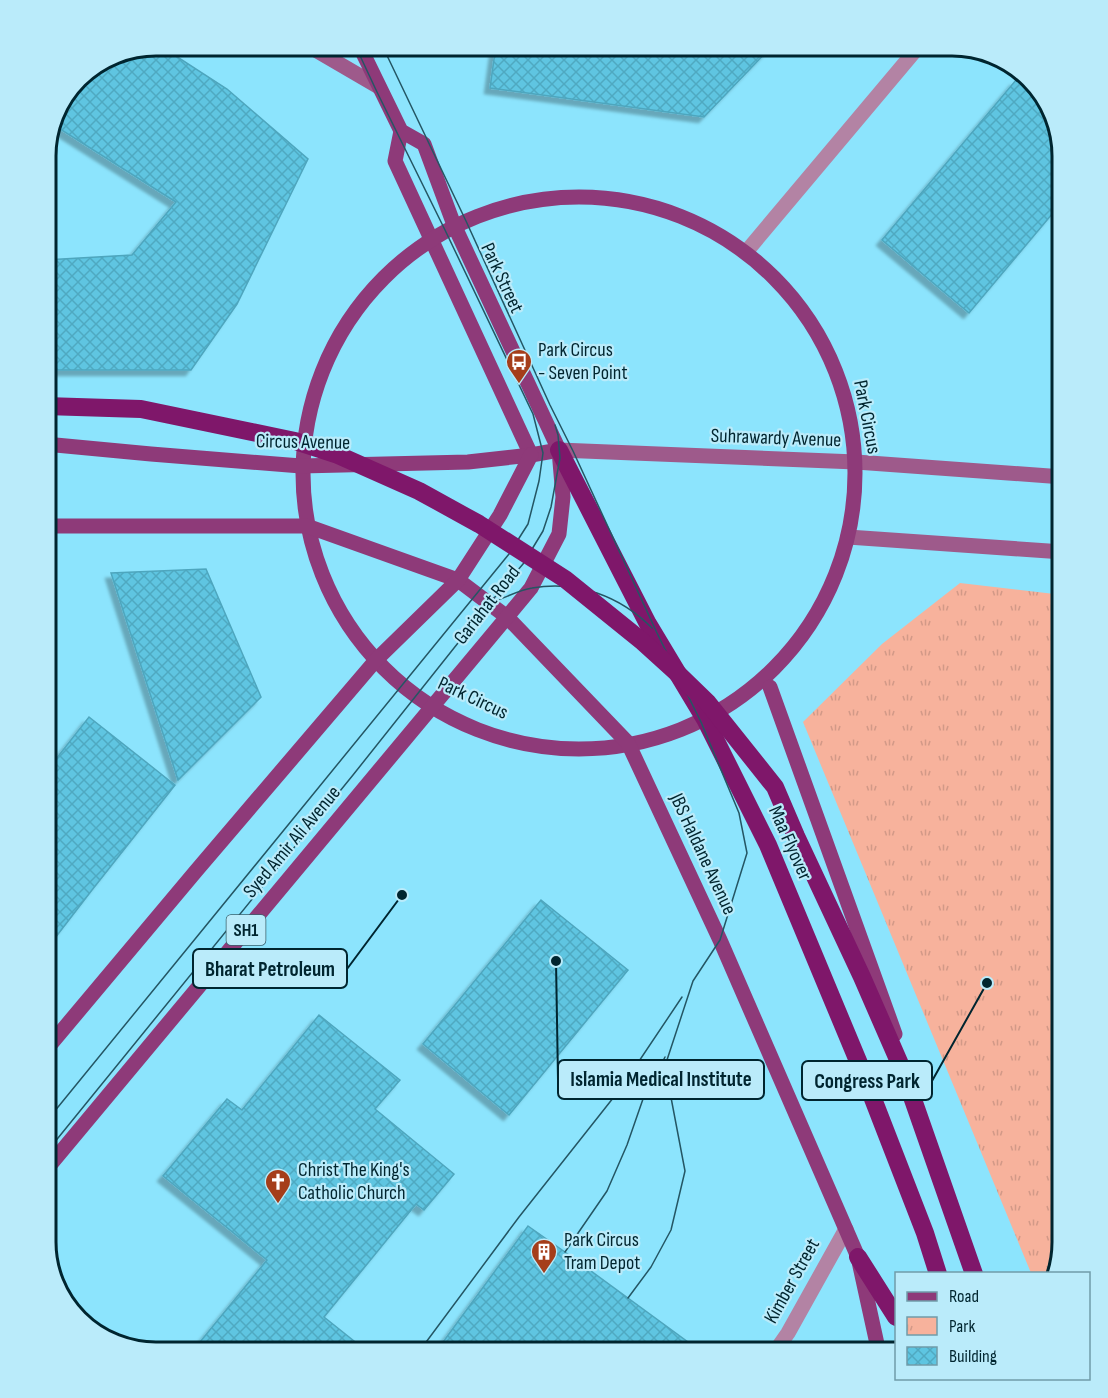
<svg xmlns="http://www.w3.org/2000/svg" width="1108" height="1398" font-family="'Sofia Sans Condensed',sans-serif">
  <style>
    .park { fill: url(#park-tufts) }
    .building { fill: url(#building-cross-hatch); stroke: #4ea6be; stroke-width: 1.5; filter: url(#shadow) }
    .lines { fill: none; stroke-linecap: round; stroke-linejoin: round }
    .street { stroke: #b383a4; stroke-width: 15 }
    .secondary { stroke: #9e5a8b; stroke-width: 15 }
    .primary { stroke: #8e3a79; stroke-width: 15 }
    .highway { stroke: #7f176a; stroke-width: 18 }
    .tram { stroke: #245664; stroke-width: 1.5 }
    .highway-bridge { stroke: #7f176a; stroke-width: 18 }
    .labels { text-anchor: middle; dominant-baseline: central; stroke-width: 4.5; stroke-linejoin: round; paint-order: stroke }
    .shield { fill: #baebfa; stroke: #38606c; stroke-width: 1.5 }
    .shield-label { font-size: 18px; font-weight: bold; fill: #00252f }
    .street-label { font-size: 20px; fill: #00252f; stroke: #baebfa }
    .poi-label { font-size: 20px; fill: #00252f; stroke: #baebfa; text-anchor: start }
    .rim { fill: none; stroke: #00252f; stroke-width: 3 }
    .leader { fill: none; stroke: #00252f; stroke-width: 2 }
    .callout-dot { fill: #00252f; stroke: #baebfa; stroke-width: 2 }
    .callout { fill: #baebfa; stroke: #00252f; stroke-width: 2 }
    .callout-label { font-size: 21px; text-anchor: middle; font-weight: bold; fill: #00252f }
  </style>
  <defs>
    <pattern id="park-tufts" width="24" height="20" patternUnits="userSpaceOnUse" patternTransform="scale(1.5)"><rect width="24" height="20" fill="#f7b29c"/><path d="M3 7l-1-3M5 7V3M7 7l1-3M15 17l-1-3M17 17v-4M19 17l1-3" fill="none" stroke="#d29987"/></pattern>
    <pattern id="building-cross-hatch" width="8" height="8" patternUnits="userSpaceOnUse" patternTransform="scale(1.5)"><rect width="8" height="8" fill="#5ec5e1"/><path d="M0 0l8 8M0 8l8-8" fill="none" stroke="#50a9c1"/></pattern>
    <filter id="shadow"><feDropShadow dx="-5.5" dy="5.5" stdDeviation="1.5" flood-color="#0004"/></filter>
  </defs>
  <rect width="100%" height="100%" fill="#8ce4fd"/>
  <path class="park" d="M960 583 1063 595V1243L1055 1273H1031L803 722 882 644Z"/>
  <g class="building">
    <path d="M155 45H159L227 89 308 159 237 304 191 370H45V260L132 255 176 202 52 124 56 107 82 73Z"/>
    <path d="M496 45H773L704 117 490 88Z"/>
    <path d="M1016 80 1049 108 1063 155V201L969 313 882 240Z"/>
    <path d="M206 569 261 697 178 780 111 573Z"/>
    <path d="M89 717 175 785 92 890 45 951V773Z"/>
    <path d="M541 900 628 970 509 1115 423 1044Z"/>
    <path d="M319 1015 400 1080 375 1109 454 1174 424 1210 416 1204 324 1317 369 1353H191L267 1260 163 1176 227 1099 242 1110Z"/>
    <path d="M528 1226 565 1252 703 1353H435Z"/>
  </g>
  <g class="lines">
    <g class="street">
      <path d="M746 252 920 45"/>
      <path d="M774 1353 788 1333 846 1229"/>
    </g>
    <g class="secondary">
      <path d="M307 45 379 87"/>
      <path d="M559 450 856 462 1063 477"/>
      <path d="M848 537 1063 552"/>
    </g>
    <g class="primary">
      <path d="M401 131 395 161 531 455"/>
      <circle cx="579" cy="473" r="276"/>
      <path d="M45 444 151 454 301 466 468 462 531 455 559 450"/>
      <path d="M45 526H307L458 580 507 617 628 743 720 940 858 1257 879 1353"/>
      <path d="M770 687 895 1034"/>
      <path d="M45 1051 196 871 376 660 458 580 500 515 531 455"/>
      <path d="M45 1171 507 617 531 588 559 534 563 497 559 450 454 225 424 144 401 131 359 45"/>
    </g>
    <g class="highway">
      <path d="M559 450 648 624 705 719 768 845 863 1073 925 1233 938 1274"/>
      <path d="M858 1257 896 1317"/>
    </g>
    <g class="tram">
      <path d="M382 45 466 221 550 405 573 451 657 633 701 722 739 813 747 853 720 940 693 981 665 1066 685 1171 671 1230 651 1267 628 1298"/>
      <path d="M492 602C505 598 519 590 532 588 577 580 620 596 652 628"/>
      <path d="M45 1123 509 554 528 524 539 481 543 453 533 414 445 230 377 92 355 45"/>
      <path d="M45 1154 353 775 489 604 523 564 543 531 551 507 560 458 558 435 555 425"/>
      <path d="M565 1252 607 1191 627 1145 643 1099 665 1057"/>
      <path d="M418 1353 519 1217 621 1088 682 997"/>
    </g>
    <path class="highway-bridge" d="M45 406 141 409 295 441 338 455 419 491 479 524 565 579 643 642 675 671 708 703 775 787 796 836 862 977 903 1071 974 1274"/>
  </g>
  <defs>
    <symbol id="bus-pin" viewBox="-11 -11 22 30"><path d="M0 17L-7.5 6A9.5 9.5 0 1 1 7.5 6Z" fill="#a53e1a" stroke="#baebfa"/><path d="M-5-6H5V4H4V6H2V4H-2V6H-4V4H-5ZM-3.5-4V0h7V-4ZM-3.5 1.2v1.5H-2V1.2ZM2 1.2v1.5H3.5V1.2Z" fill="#fff"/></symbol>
    <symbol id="church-pin" viewBox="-11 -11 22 30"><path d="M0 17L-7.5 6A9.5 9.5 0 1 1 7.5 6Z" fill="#a53e1a" stroke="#baebfa"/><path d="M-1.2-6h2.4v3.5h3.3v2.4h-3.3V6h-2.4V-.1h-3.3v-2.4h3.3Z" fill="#fff"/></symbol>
    <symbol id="building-pin" viewBox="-11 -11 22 30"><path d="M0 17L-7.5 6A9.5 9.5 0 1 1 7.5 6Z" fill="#a53e1a" stroke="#baebfa"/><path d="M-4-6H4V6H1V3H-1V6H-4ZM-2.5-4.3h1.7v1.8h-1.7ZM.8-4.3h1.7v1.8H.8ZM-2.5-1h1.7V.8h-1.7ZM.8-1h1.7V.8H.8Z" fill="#fff"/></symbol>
  </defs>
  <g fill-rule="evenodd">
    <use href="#bus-pin" x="504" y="347" width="30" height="40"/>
    <use href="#church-pin" x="263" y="1167" width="30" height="40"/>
    <use href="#building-pin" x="529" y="1237" width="30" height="40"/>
  </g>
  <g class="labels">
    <rect class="shield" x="226.5" y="915" width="39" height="30" rx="4.5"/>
    <g class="shield-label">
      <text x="246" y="930">SH1</text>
    </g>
    <g class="street-label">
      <text transform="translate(502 278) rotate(65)">Park Street</text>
      <text transform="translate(867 417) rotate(79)">Park Circus</text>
      <text transform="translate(776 438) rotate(2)">Suhrawardy Avenue</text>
      <text transform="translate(303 442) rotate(1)">Circus Avenue</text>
      <text transform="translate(487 605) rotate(-52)">Gariahat Road</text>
      <text transform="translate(473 698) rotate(25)">Park Circus</text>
      <text transform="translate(292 842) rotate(-50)">Syed Amir Ali Avenue</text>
      <text transform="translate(790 843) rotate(66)">Maa Flyover</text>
      <text transform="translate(703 854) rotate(65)">JBS Haldane Avenue</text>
      <text transform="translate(792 1281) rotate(-61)">Kimber Street</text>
    </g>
    <g class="poi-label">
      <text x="538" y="350">Park Circus<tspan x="538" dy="23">- Seven Point</tspan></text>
      <text x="298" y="1170">Christ The King's<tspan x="298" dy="23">Catholic Church</tspan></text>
      <text x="564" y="1240">Park Circus<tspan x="564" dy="23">Tram Depot</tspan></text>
    </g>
  </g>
  <path d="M0 0H1108V1398H0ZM156 56H952A100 100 0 0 1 1052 156V1242A100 100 0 0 1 952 1342H156A100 100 0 0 1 56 1242V156A100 100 0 0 1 156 56Z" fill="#baebfa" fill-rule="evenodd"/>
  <path class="rim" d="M156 56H952A100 100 0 0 1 1052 156V1242A100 100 0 0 1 952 1342H156A100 100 0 0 1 56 1242V156A100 100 0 0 1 156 56Z"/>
  <path class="leader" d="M402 895L347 969M556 961L558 1079M987 983L932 1081"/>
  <g class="callout-dot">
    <circle cx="402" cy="895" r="6"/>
    <circle cx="556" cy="961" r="6"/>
    <circle cx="987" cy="983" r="6"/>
  </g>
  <g class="callout">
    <rect x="193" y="949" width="154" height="39" rx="6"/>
    <rect x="558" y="1060" width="206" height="39" rx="6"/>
    <rect x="802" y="1061" width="130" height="39" rx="6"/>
  </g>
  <g class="callout-label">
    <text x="270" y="976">Bharat Petroleum</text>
    <text x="661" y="1086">Islamia Medical Institute</text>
    <text x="867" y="1088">Congress Park</text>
  </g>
  <rect x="895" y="1272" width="195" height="108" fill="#baebfa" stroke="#709ca9" stroke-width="1.5"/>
  <rect x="907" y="1292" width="30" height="9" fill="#8e3a79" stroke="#709ca9" stroke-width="1.5"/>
  <text x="949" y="1302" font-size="18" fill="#00252f">Road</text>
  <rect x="907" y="1317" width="30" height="18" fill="url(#park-tufts)" stroke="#709ca9" stroke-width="1.5"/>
  <text x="949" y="1332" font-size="18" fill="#00252f">Park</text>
  <rect x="907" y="1347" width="30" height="18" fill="url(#building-cross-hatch)" stroke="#709ca9" stroke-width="1.5"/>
  <text x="949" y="1362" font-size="18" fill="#00252f">Building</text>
</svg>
